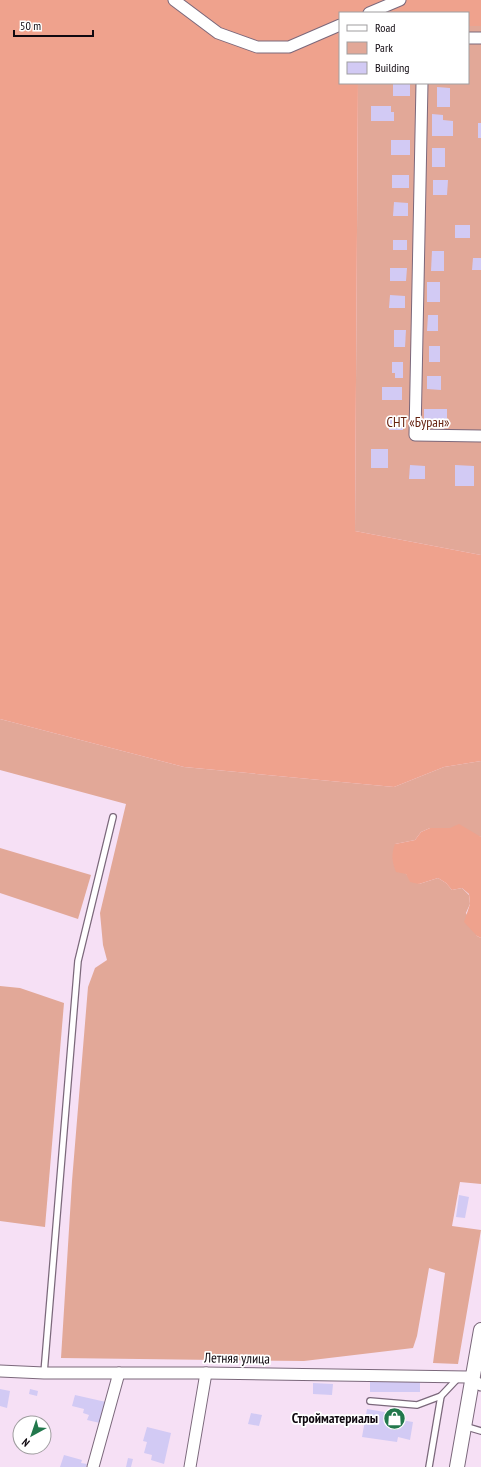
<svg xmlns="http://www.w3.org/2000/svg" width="481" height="1467" font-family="'PT Sans Narrow',sans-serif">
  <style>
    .green { fill: #e2a898 }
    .forest { fill: #efa28d }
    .building { fill: #d2caf4 }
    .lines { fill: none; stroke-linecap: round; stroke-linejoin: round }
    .service-casing { stroke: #7b687b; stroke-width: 8 }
    .minor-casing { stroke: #7b687b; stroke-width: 13 }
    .tertiary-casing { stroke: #7b687b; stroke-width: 16 }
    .service { stroke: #fff; stroke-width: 5.5 }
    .minor { stroke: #fff; stroke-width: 11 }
    .tertiary { stroke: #fff; stroke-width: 14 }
    .labels { text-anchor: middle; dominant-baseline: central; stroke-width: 3.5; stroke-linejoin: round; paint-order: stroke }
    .park-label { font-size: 14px; fill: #652210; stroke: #fff }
    .street-label { font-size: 14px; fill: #100910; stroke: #fff }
    .poi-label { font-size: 14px; font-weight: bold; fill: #100910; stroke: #fff; text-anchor: end }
  </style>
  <rect width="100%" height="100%" fill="#f6e0f5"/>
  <g class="green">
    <path d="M468 26H481V555L355 531 358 83H468Z"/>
    <path d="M0 719 184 767 394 787 444 767 481 761V837L450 828H430L421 832 415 840 395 844 406 874 419 884 438 878 446 883 452 890 462 888 469 895 470 904 466 913 477 936 481 938V1184L460 1182 452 1226 481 1230 458 1364 433 1363 445 1273 429 1268 417 1336 413 1348 304 1361 61 1358 72 1181 88 987 95 968 107 960 103 945 100 913 126 804 0 770Z"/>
    <path d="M0 848 91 875 78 919 0 893Z"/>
    <path d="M0 986 20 988 64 1003 45 1227 0 1221Z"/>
  </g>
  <g class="forest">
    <path d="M0 0H481V26H468V13H340V83H358L355 531 481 555V761L444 767 394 787 184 767 0 719Z"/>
    <path d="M459 824 481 837V938L477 936 464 922 470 904 469 894 462 888 452 890 446 883 438 878 419 884 410 882 406 874 396 872C392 862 391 854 395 844L415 840 421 832 430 828H450Z"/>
  </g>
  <g class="building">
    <rect x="393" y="84" width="17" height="12"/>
    <path d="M437 87 450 88V107H437Z"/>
    <path d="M371 106H391V112H394V121H371Z"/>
    <path d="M432 114 443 115V120L453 121V136H432Z"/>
    <rect x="478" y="123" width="3" height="15"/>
    <rect x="391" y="140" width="19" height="15"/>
    <rect x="432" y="148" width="13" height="19"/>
    <rect x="392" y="175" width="17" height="13"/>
    <path d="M433 180H448L447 195H433Z"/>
    <path d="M394 202 408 203V216H393Z"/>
    <rect x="455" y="225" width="15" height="13"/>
    <rect x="393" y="240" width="14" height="10"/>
    <path d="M432 251H444V271H431Z"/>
    <path d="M473 258H481V270H472Z"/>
    <path d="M390 268H407L406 281H390Z"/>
    <rect x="427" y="282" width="13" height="20"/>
    <path d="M390 295 405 296V308H389Z"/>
    <path d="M428 315H438V331H427Z"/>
    <path d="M394 330H406L405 347H394Z"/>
    <rect x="429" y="346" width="11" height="16"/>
    <path d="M392 362H403V378H395V373H392Z"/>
    <path d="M427 376H441V390L427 389Z"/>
    <rect x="382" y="387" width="20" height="13"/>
    <rect x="424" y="409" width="23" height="14"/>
    <rect x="389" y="418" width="14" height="12"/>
    <rect x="371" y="449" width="17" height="19"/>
    <path d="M410 465 425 466V479H409Z"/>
    <path d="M455 465 474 466V486H455Z"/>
    <path d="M459 1195 469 1197 465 1218 456 1217Z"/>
    <path d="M370 1381 420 1382V1392H370Z"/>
    <path d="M313 1383 333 1384 332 1395 313 1394Z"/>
    <path d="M0 1389 10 1391 7 1408 0 1406Z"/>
    <path d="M30 1389 38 1391 37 1396 29 1394Z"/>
    <path d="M75 1395 106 1402 100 1423 87 1420 89 1415 83 1413 84 1409 72 1406Z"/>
    <path d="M367 1409 402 1415 401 1420 413 1422 410 1440 398 1437 397 1442 362 1437Z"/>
    <path d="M251 1413 262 1415 259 1426 248 1424Z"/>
    <path d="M147 1427 171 1433 164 1464 151 1460 152 1455 144 1453 147 1442 143 1441Z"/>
    <path d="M64 1455 82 1460 81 1463 87 1464 86 1467H60Z"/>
    <path d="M128 1458 133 1459 131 1467H126Z"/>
  </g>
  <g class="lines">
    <defs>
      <g id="service">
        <path d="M44 1373 78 961 113 817"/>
        <path d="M370 1401 417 1405 441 1396"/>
        <path d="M464 1426 481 1431"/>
        <path d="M429 1467 441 1396 459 1377"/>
      </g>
      <g id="minor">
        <path d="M174 0 218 33 257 47H289L340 25"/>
        <path d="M369 13 400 0"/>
        <path d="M468 38H481"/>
        <path d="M422 83 415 435 481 436"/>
        <path d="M0 1371 44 1373H206L467 1377 481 1385"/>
        <path d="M93 1467 119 1373"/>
        <path d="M190 1467 206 1373"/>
      </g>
      <path id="tertiary" d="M457 1467 481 1330"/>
    </defs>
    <use href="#service" class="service-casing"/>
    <use href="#minor" class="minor-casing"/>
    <use href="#tertiary" class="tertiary-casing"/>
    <use href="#service" class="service"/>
    <use href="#minor" class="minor"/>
    <use href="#tertiary" class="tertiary"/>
  </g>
  <defs>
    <symbol id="shop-disc" viewBox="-11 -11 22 22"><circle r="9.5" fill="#22784c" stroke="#fff"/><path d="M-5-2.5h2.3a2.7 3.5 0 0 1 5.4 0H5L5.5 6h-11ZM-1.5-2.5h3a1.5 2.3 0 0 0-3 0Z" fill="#fff"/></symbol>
  </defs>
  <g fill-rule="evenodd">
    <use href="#shop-disc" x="382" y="1406" width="25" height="25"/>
  </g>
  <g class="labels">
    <g class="park-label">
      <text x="418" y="422">СНТ «Буран»</text>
    </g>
    <g class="street-label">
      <text transform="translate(237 1358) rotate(1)">Летняя улица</text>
    </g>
    <g class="poi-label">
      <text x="378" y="1418">Стройматериалы</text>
    </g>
  </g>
  <rect x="339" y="12" width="130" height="72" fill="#ffffff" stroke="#9f9d9f"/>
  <rect x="347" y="25" width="20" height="6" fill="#ffffff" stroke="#9f9d9f"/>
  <text x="375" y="32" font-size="12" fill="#100910">Road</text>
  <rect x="347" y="42" width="20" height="12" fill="#e2a898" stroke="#9f9d9f"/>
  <text x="375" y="52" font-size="12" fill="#100910">Park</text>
  <rect x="347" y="62" width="20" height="12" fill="#d2caf4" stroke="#9f9d9f"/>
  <text x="375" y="72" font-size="12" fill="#100910">Building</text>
  <g transform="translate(32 1435) rotate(220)"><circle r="19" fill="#ffffff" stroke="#9f9d9f"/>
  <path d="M0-3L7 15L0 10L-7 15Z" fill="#22784c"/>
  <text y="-6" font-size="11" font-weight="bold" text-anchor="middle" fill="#100910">N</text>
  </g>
  <path d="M14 30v6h79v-6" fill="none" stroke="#100910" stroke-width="2"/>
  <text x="20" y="30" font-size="12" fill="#100910" stroke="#ffffff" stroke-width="3" paint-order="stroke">50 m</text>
</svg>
